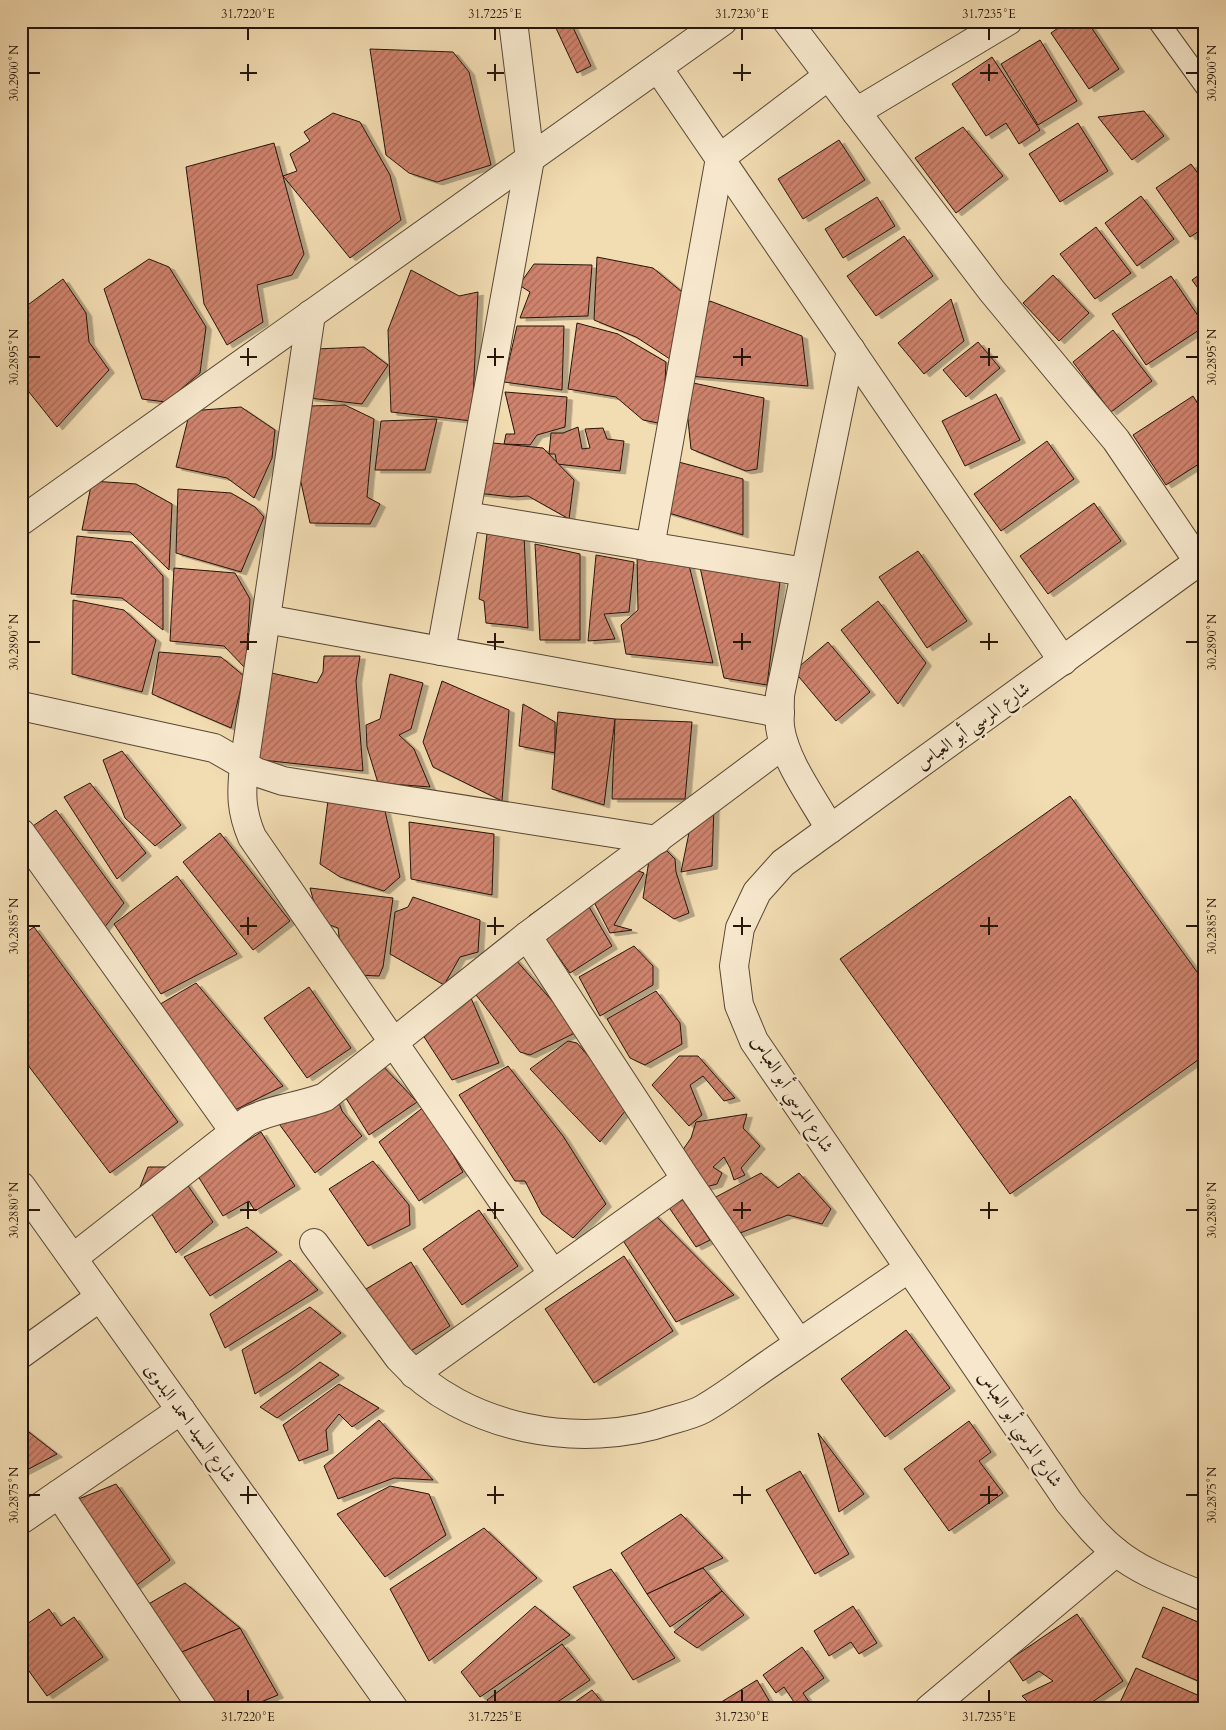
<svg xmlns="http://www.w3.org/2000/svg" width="1226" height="1730" font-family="Cardo,Amiri,serif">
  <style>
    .building { fill: url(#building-hatch); stroke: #251509; filter: url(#shadow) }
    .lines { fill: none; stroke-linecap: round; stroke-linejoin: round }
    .lane-casing { stroke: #584733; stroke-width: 22 }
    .street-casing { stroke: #584733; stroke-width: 30 }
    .lane { stroke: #f7e8cd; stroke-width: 20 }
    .street { stroke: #f7e8cd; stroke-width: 28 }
    .ticks { fill: none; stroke: #251509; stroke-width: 2 }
    .labels { text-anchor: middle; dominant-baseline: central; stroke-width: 5; stroke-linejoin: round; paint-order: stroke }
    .street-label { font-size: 18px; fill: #251509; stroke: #f7e8cd }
    .neatline { fill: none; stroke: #251509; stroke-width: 2 }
    .ticks-label { font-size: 12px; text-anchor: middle; fill: #251509 }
  </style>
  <defs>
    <pattern id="building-hatch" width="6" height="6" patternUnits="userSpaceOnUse" patternTransform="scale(1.25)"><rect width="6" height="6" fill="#cf836d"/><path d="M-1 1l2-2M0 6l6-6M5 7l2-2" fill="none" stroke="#a86a58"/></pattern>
    <filter id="shadow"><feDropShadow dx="5.5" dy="3" stdDeviation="0" flood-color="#0004"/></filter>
  </defs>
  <rect width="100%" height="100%" fill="#f2dcb2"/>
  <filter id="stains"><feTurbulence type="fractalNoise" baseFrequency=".004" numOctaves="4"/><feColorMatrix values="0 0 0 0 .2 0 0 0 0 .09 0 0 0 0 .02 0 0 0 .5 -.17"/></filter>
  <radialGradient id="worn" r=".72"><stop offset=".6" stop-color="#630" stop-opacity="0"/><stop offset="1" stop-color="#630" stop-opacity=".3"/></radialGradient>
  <g class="building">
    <path d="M565 21H570L591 66 577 73 555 26Z"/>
    <path d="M1068 21H1087L1119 69 1089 89 1051 33Z"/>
    <path d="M1040 40 1077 101 1038 125 1001 64Z"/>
    <path d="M370 49 453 52 469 72 491 165 437 182 409 173 386 155Z"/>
    <path d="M992 57 1040 130 1019 144 1006 123 986 136 952 84Z"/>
    <path d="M1144 111 1164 136 1132 160 1098 117Z"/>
    <path d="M333 113 360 122 390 175 401 220 350 258 283 176 297 171 290 154 310 141 304 132Z"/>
    <path d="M1078 123 1108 171 1060 202 1029 154Z"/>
    <path d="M963 127 1003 176 956 213 915 158Z"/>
    <path d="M839 140 865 180 803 219 778 179Z"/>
    <path d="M274 143 304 254 292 275 257 285 263 322 227 345 204 304 186 167Z"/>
    <path d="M1191 164 1205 183V227L1190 237 1156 188Z"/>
    <path d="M1141 196 1174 239 1137 266 1105 223Z"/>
    <path d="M877 197 895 226 843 258 825 229Z"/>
    <path d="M1096 227 1131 273 1095 299 1060 254Z"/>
    <path d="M904 236 933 276 876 316 847 276Z"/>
    <path d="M597 257 653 268 682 292 673 361 636 337 594 320Z"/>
    <path d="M149 259 169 267 206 327 200 373 166 402 142 399 104 289Z"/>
    <path d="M534 264 592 265 588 316 520 318 530 292 519 285Z"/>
    <path d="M411 270 459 296 478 292 472 421 391 412 388 330Z"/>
    <path d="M1205 271V298L1192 280Z"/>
    <path d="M1053 275 1089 313 1059 341 1023 303Z"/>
    <path d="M1171 276 1205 326 1146 365 1112 314Z"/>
    <path d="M63 279 86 313 89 342 109 370 57 427 21 382V310Z"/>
    <path d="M951 299 964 341 924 374 898 343Z"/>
    <path d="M710 301 802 336 808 386 689 376 701 311Z"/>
    <path d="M577 323 618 334 666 362 663 424 643 420 616 397 568 389Z"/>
    <path d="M517 326H564L562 390 504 382Z"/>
    <path d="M1113 330 1152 381 1111 412 1073 362Z"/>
    <path d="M978 342 1000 368 966 397 943 370Z"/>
    <path d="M364 347 388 365 362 404 309 398 315 349Z"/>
    <path d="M684 381 764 398 757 469 746 471 691 449Z"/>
    <path d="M505 392 567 397 565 427 537 435 530 445 504 444 506 434H515Z"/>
    <path d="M996 394 1020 440 965 466 942 421Z"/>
    <path d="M1193 396 1205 415V460L1166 485 1133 435Z"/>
    <path d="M345 405 374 419 367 497 380 504 370 524 310 523 298 469 309 406Z"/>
    <path d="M241 407 275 430 272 458 254 498 227 478 176 467 190 411Z"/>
    <path d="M437 419 425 470H375L381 421Z"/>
    <path d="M578 427 582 449 590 448 585 429 603 428 607 439 624 441 620 471 557 464 555 454H549L551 433H563Z"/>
    <path d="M1047 441 1074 479 1001 531 974 494Z"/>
    <path d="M483 442 543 448 574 480 569 519 528 496 512 497 477 493Z"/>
    <path d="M671 460 743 479V535L662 511Z"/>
    <path d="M92 481 136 484 172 504 169 570 130 532 82 530Z"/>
    <path d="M178 489 231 493 255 507 264 517 241 572 176 553Z"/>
    <path d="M1094 503 1121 541 1048 594 1020 556Z"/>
    <path d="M487 534H524L528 628 516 626 486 623 484 601 479 599Z"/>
    <path d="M77 536 132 542 163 576V630L122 598 71 594Z"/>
    <path d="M535 544 580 554V640H540Z"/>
    <path d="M918 551 967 621 927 648 879 577Z"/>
    <path d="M637 553 688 561 713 663 626 654 621 625 638 610Z"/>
    <path d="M596 555 634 562 629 612 604 614 615 639 588 641Z"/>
    <path d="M700 567 780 582 767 685 724 678Z"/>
    <path d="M174 568 235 573 250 599 246 669 224 646 170 641Z"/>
    <path d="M73 600 124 610 156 640 142 692 72 674Z"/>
    <path d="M878 601 926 663 898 704 841 630Z"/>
    <path d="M828 642 870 692 836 721 794 671Z"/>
    <path d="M159 652 221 657 244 676 231 728 152 694Z"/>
    <path d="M324 656H360L356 681 363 771 253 759 267 672 317 683 323 672Z"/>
    <path d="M390 674 423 683 411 729 399 735 414 749 430 787 378 783 367 747 366 725 380 719Z"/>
    <path d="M442 681 509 710 502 801 433 767 423 742Z"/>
    <path d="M523 704 555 722V753L519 746Z"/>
    <path d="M558 712 615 719 604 805 552 789Z"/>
    <path d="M615 719 692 722 685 799H612Z"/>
    <path d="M122 751 181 825 155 846 125 818 103 760Z"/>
    <path d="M90 783 146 853 117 879 64 797Z"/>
    <path d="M1070 796 1205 983V1055L1010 1194 840 959Z"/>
    <path d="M328 800 385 811 400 877 384 891 340 877 320 864Z"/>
    <path d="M714 805 712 866 681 872 691 823Z"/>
    <path d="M56 810 124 903 103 929 30 828Z"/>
    <path d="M409 822 494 834 492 895 411 879Z"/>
    <path d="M220 833 290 921 253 950 183 862Z"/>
    <path d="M663 847 675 859 676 872 689 913 674 919 643 898 650 854Z"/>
    <path d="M614 862 644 873 614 925 632 930 610 933 582 879Z"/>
    <path d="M177 876 237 954 161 994 114 924Z"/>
    <path d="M575 883 612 946 570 973 529 916Z"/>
    <path d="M310 888 393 898 383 967 379 976 358 975 341 953 338 928 319 921Z"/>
    <path d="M413 897 480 920 478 952 460 957 444 985 390 954 395 912 408 907Z"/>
    <path d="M34 927 178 1122 110 1173 21 1056V936Z"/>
    <path d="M634 946 653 966V985L600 1016 579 977Z"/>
    <path d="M514 958 579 1031 530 1055 520 1052 470 987Z"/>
    <path d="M196 983 283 1086 235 1110 157 1006Z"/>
    <path d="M309 987 351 1048 307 1078 264 1018Z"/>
    <path d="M656 991 680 1023 682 1044 645 1065 630 1058 607 1019Z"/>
    <path d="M471 998 499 1063 452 1080 419 1029Z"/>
    <path d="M568 1041 577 1043 630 1105 600 1142 530 1069Z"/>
    <path d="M679 1056H698L735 1098 724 1101 703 1076 690 1085 702 1115 689 1126 652 1085Z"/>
    <path d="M379 1062 417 1102 369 1135 344 1095Z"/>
    <path d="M508 1066 563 1136 606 1204 573 1238 542 1214 525 1181H515L459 1095Z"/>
    <path d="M337 1097 342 1111 362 1136 315 1173 274 1117Z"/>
    <path d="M425 1106 463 1172 419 1201 379 1142Z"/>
    <path d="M747 1114 743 1128 760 1146 741 1168 745 1175 734 1180 730 1168 724 1157 713 1167 722 1173 717 1184 702 1188 680 1154 691 1138 696 1122Z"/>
    <path d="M261 1132 295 1186 255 1211 249 1201 223 1216 196 1173Z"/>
    <path d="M373 1161 409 1205 410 1225 368 1246 329 1189Z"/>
    <path d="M148 1167H175L213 1222 176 1253 138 1192Z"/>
    <path d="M761 1173 778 1188 799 1173 831 1209 822 1224 788 1215 732 1236 714 1198Z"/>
    <path d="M683 1200 710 1240 696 1247 668 1206Z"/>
    <path d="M479 1210 518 1266 462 1305 423 1249Z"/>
    <path d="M651 1211 734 1295 676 1322 622 1239Z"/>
    <path d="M247 1227 277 1252 210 1296 184 1257Z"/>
    <path d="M624 1256 673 1331 594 1383 545 1309Z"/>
    <path d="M290 1260 318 1290 225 1348 210 1314Z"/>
    <path d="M411 1262 450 1326 406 1354 366 1289Z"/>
    <path d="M310 1307 341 1333 290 1371 255 1394 242 1350Z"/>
    <path d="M906 1330 950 1388 885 1437 841 1379Z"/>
    <path d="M320 1362 339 1375 277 1418 260 1407Z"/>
    <path d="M339 1384 379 1408 352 1427 339 1414 326 1430 328 1450 299 1461 283 1425Z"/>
    <path d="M379 1420 433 1480 394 1478 338 1499 324 1466Z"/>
    <path d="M969 1421 991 1452 979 1461 1003 1493 949 1531 904 1469Z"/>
    <path d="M21 1426 57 1454 21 1473Z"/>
    <path d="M818 1433 864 1494 839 1512Z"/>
    <path d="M800 1471 849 1554 815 1574 766 1490Z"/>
    <path d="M116 1484 170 1560 126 1593 66 1504Z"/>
    <path d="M390 1486 429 1494 446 1535 385 1577 337 1514Z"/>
    <path d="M681 1514 723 1558 647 1594 621 1553Z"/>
    <path d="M484 1528 537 1578 429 1661 390 1589Z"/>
    <path d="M703 1568 722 1591 670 1627 647 1594Z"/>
    <path d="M611 1569 675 1658 633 1680 573 1587Z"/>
    <path d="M185 1583 240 1628 160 1661 131 1614Z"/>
    <path d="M722 1591 744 1615 697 1648 674 1632Z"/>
    <path d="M535 1606 570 1635 480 1697 461 1672Z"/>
    <path d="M853 1606 877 1643 859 1654 851 1642 829 1656 814 1631Z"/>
    <path d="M1163 1607 1205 1625V1684L1142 1657Z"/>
    <path d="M49 1609 61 1626 74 1617 103 1657 47 1696 21 1660V1628Z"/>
    <path d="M1077 1614 1123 1681 1082 1709H1035L1022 1696 1053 1681 1039 1671 1023 1681 1009 1660Z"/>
    <path d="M240 1628 278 1695 244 1709H192L160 1661Z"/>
    <path d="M562 1644 590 1680 547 1709H492L487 1700Z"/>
    <path d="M802 1647 824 1678 803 1693 814 1709H784L794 1702 784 1687 776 1693 763 1675Z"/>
    <path d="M1136 1668 1202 1697 1197 1709H1117Z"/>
    <path d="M757 1680 774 1709H710Z"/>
    <path d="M592 1690 608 1709H565Z"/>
  </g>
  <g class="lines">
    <defs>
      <path id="lane" d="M1158 21 1205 86"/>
      <g id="street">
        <path d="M787 21 992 291 1116 440 1198 561"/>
        <path d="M658 68 1063 661"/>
        <path d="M856 112 1008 21"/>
        <path d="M311 314 244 766C241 794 241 811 252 837L553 1274"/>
        <path d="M466 516 805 572"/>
        <path d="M21 521 723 21"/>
        <path d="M650 547 720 158 828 76"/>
        <path d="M1205 557 783 863 757 892 740 928 734 966 739 1005 754 1041 1069 1502C1084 1520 1098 1538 1116 1552 1142 1573 1175 1584 1205 1597"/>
        <path d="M266 619 780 713"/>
        <path d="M441 651 530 159 513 21"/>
        <path d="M21 706 214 748 256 772 283 781 657 840"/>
        <path d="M830 829C813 798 785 762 780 727 779 716 780 705 780 695L851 350"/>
        <path d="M21 833 234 1131"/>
        <path d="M527 936 686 1179 799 1343"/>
        <path d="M21 1186 394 1709"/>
        <path d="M314 1243 399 1358C464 1430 581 1451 671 1420 682 1417 694 1414 703 1409 726 1396 747 1379 769 1364 816 1332 863 1300 909 1268"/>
        <path d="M73 1258 248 1121C273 1108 300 1107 325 1097L527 936 784 744"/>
        <path d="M21 1354 100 1297"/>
        <path d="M414 1374 686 1179"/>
        <path d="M59 1494 203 1709"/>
        <path d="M21 1520 181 1410"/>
        <path d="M929 1709 1116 1552"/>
      </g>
    </defs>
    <use href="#lane" class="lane-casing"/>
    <use href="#street" class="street-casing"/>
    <use href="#lane" class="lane"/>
    <use href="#street" class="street"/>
  </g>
  <path class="ticks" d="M248 28V40M495 28V40M742 28V40M989 28V40M248 64V81M495 64V81M742 64V81M989 64V81M28 73H40M240 73H257M487 73H504M733 73H751M980 73H998M1186 73H1198M248 348V366M495 348V366M742 348V366M989 348V366M28 357H40M240 357H257M487 357H504M733 357H751M980 357H998M1186 357H1198M248 633V650M495 633V650M742 633V650M989 633V650M28 642H40M240 642H257M487 642H504M733 642H751M980 642H998M1186 642H1198M248 917V935M495 917V935M742 917V935M989 917V935M28 926H40M240 926H257M487 926H504M733 926H751M980 926H998M1186 926H1198M248 1202V1219M495 1202V1219M742 1202V1219M989 1202V1219M28 1210H40M240 1210H257M487 1210H504M733 1210H751M980 1210H998M1186 1210H1198M248 1486V1504M495 1486V1504M742 1486V1504M989 1486V1504M28 1495H40M240 1495H257M487 1495H504M733 1495H751M980 1495H998M1186 1495H1198M248 1690V1702M495 1690V1702M742 1690V1702M989 1690V1702"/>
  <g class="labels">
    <g class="street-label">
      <text transform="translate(973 726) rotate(-36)">شارع المرسي أبو العباس</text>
      <text transform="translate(792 1094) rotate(57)">شارع المرسي أبو العباس</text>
      <text transform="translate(190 1423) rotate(54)">شارع السيد احمد البدوى</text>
      <text transform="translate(1020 1429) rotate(56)">شارع المرسي أبو العباس</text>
    </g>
  </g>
  <rect width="1226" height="1730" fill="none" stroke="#f2dcb2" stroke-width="55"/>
  <rect x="28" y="28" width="1170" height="1674" class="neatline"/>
  <g class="ticks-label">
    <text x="248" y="18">31.7220°E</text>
    <text x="495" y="18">31.7225°E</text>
    <text x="742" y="18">31.7230°E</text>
    <text x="989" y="18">31.7235°E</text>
    <text transform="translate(14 73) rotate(-90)" y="4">30.2900°N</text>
    <text transform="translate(1212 73) rotate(-90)" y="4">30.2900°N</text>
    <text transform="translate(14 357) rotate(-90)" y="4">30.2895°N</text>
    <text transform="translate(1212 357) rotate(-90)" y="4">30.2895°N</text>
    <text transform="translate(14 642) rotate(-90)" y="4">30.2890°N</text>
    <text transform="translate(1212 642) rotate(-90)" y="4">30.2890°N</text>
    <text transform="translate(14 926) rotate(-90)" y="4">30.2885°N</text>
    <text transform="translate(1212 926) rotate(-90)" y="4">30.2885°N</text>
    <text transform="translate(14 1210) rotate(-90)" y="4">30.2880°N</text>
    <text transform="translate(1212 1210) rotate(-90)" y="4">30.2880°N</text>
    <text transform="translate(14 1495) rotate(-90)" y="4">30.2875°N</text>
    <text transform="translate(1212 1495) rotate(-90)" y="4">30.2875°N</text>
    <text x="248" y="1721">31.7220°E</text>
    <text x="495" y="1721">31.7225°E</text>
    <text x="742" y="1721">31.7230°E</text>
    <text x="989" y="1721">31.7235°E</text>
  </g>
  <rect width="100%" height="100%" filter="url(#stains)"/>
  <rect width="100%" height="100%" fill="url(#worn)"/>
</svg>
